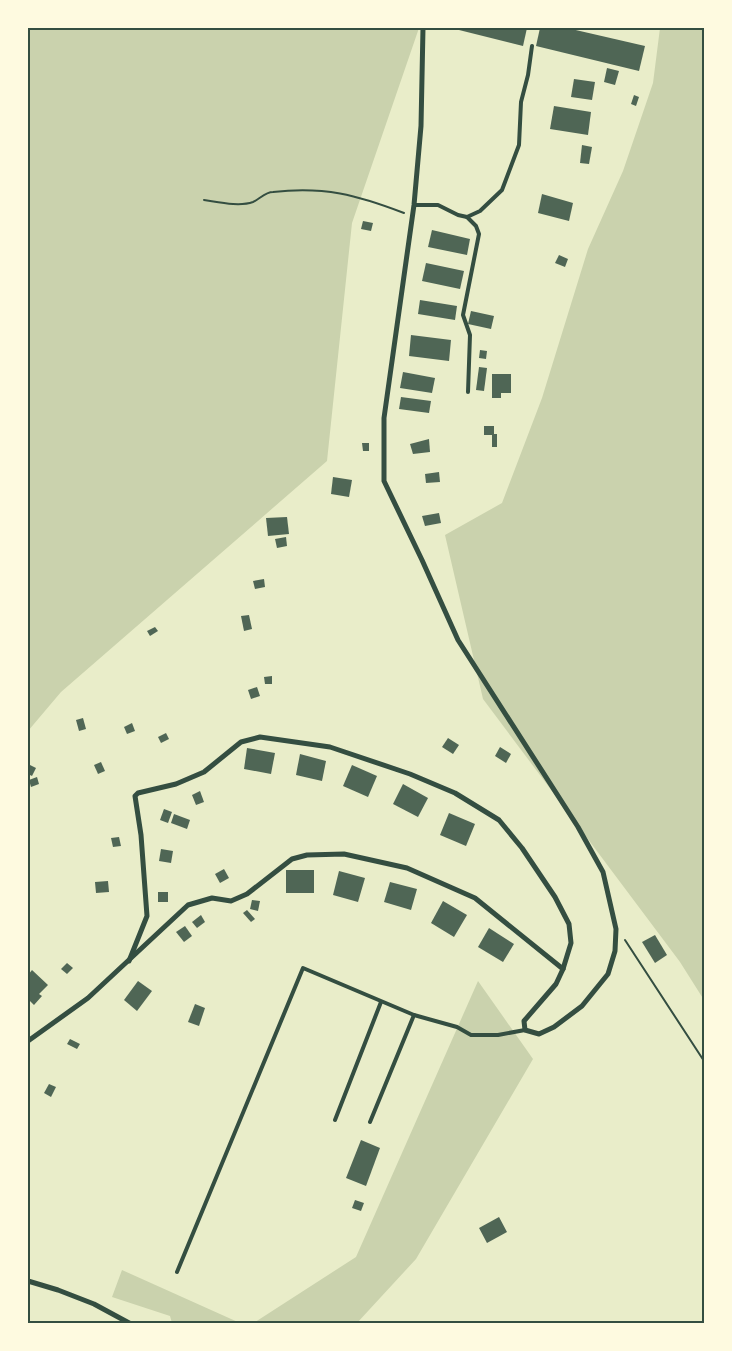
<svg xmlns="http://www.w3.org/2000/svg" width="732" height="1351" font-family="Raleway,sans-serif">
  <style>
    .green { fill: #cad2ad }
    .building { fill: #4f6655 }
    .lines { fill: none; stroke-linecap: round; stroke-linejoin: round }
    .path { stroke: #344e41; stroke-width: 2 }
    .service { stroke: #344e41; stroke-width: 4 }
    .minor { stroke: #344e41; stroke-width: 5 }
    .neatline { fill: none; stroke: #344e41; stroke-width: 2 }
  </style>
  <rect width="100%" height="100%" fill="#e9edc9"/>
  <g class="green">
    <path d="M28 28H419L352 223 327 461 61 692 28 731Z"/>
    <path d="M660 28H704V1000L680 962 483 699 445 535 502 503 542 398 588 249 623 171 653 83Z"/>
    <path d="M478 981 533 1059 416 1259 357 1323 252 1324 356 1257Z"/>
    <path d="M122 1270 240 1323H172L170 1316 112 1297Z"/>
  </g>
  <g class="building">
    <path d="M451 28H527L523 46Z"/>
    <path d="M540 28H567L645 46 639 71 536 46Z"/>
    <path d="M607 68 619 71 615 85 604 82Z"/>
    <path d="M574 79 595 82 592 100 571 97Z"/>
    <path d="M634 95 639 97 636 106 631 104Z"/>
    <path d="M554 106 591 112 588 135 550 129Z"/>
    <path d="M582 145 592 147 589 164 580 163Z"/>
    <path d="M542 194 573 203 569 221 538 213Z"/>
    <path d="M363 221 373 223 371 231 361 229Z"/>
    <path d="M432 230 470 239 467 255 428 247Z"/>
    <path d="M559 255 568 259 565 267 555 263Z"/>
    <path d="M426 263 464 271 460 289 422 281Z"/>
    <path d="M420 300 457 306 455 320 418 314Z"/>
    <path d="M471 311 494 316 491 329 468 324Z"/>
    <path d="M411 335 451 340 449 361 409 356Z"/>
    <path d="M480 350 487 351 486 359 479 358Z"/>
    <path d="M479 367 487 368 484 391 476 390Z"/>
    <path d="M403 372 435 378 432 393 400 388Z"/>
    <path d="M492 374H511V393H501V398H492Z"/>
    <path d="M401 397 431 401 429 413 399 409Z"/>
    <path d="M484 426H494V434H497V447H492V435H484Z"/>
    <path d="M429 439 430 452 413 454 410 444Z"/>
    <path d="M362 443H369V451H363Z"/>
    <path d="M439 472 440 482 426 483 425 474Z"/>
    <path d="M333 477 352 480 349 497 331 494Z"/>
    <path d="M439 513 441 523 425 526 422 516Z"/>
    <path d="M287 517 289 534 268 536 266 518Z"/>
    <path d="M286 537 287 546 277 548 275 539Z"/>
    <path d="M264 579 265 587 255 589 253 581Z"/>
    <path d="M249 615 252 629 244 631 241 616Z"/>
    <path d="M155 627 158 631 150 636 147 631Z"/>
    <path d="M272 676V684H265L264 677Z"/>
    <path d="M257 687 260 696 251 699 248 690Z"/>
    <path d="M83 718 86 729 79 731 76 720Z"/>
    <path d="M132 723 135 731 127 734 124 727Z"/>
    <path d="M166 733 169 739 161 743 158 737Z"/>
    <path d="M448 738 459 745 453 754 442 747Z"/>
    <path d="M500 747 511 754 506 763 495 756Z"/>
    <path d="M247 748 275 753 271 774 244 769Z"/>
    <path d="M300 754 326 761 322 781 296 775Z"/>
    <path d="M101 762 105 771 98 774 94 765Z"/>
    <path d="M28 764 36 768 32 776 28 774Z"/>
    <path d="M352 765 377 776 368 797 343 786Z"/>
    <path d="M37 777 39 784 31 787 29 780Z"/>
    <path d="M403 784 428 798 418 817 393 804Z"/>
    <path d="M200 791 204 802 196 805 192 795Z"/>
    <path d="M164 809 172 812 168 823 160 820Z"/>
    <path d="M449 813 475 824 466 846 440 835Z"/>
    <path d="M174 814 190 820 187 829 171 823Z"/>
    <path d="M119 837 121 846 113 847 111 838Z"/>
    <path d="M161 849 173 851 171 863 159 861Z"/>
    <path d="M224 869 229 878 220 883 215 874Z"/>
    <rect x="286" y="870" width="28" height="23"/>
    <path d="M339 871 365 878 358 902 333 895Z"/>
    <path d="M108 881 109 892 96 893 95 882Z"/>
    <path d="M390 882 417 889 411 910 384 902Z"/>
    <rect x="158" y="892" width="10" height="10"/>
    <path d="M252 900 260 901 258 911 250 909Z"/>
    <path d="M443 901 467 915 454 937 431 923Z"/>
    <path d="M247 910 255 919 251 922 243 913Z"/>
    <path d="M201 915 205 922 197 928 192 922Z"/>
    <path d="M185 926 192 936 184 942 176 932Z"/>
    <path d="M489 928 514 944 503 962 478 947Z"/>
    <path d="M655 935 667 955 655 963 642 942Z"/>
    <path d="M67 963 73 968 67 974 61 969Z"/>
    <path d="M32 970 48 985 39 994 42 996 34 1005 28 999V975Z"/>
    <path d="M138 981 152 991 137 1011 124 1000Z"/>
    <path d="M195 1004 205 1008 199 1026 188 1022Z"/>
    <path d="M70 1039 80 1044 77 1049 67 1044Z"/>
    <path d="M49 1084 56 1087 51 1097 44 1093Z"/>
    <path d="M361 1140 380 1148 366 1186 346 1178Z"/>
    <path d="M355 1200 364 1203 361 1211 352 1208Z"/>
    <path d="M499 1217 507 1232 487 1243 479 1228Z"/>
  </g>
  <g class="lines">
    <g class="path">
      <path d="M204 200C218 202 239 207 253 202 260 199 265 192 273 192 324 186 357 195 404 213"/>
      <path d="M625 940 704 1061"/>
    </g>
    <g class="service">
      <path d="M414 205H438L458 215 467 217 480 211 502 190 519 145 521 102 528 75 532 46"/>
      <path d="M467 217 476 226 479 234 463 315 470 335 468 392"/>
      <path d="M335 1120 381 1002"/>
      <path d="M370 1122 414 1015 457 1027 471 1035H498L525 1030"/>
      <path d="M177 1272 303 968 414 1015"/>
    </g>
    <g class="minor">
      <path d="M129 961 147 916 141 835 135 796 138 793 176 784 204 772 241 742 260 737 330 747 410 774 455 793 499 820 522 848 555 897 569 924 571 943 563 969 556 984 524 1021 525 1030 539 1034 554 1027 582 1006 608 974 615 951 616 929 603 872 578 827 458 640 422 560 384 481V418L414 205 421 126 423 28"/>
      <path d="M28 1041 88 998 188 905 212 898 231 901 247 894 292 859 307 855 344 854 407 868 475 898 563 969"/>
      <path d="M28 1281 58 1290 94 1304 131 1324"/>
    </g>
  </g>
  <rect width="732" height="1351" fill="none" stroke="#fefae0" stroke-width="58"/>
  <rect x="29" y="29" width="674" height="1293" class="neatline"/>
</svg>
